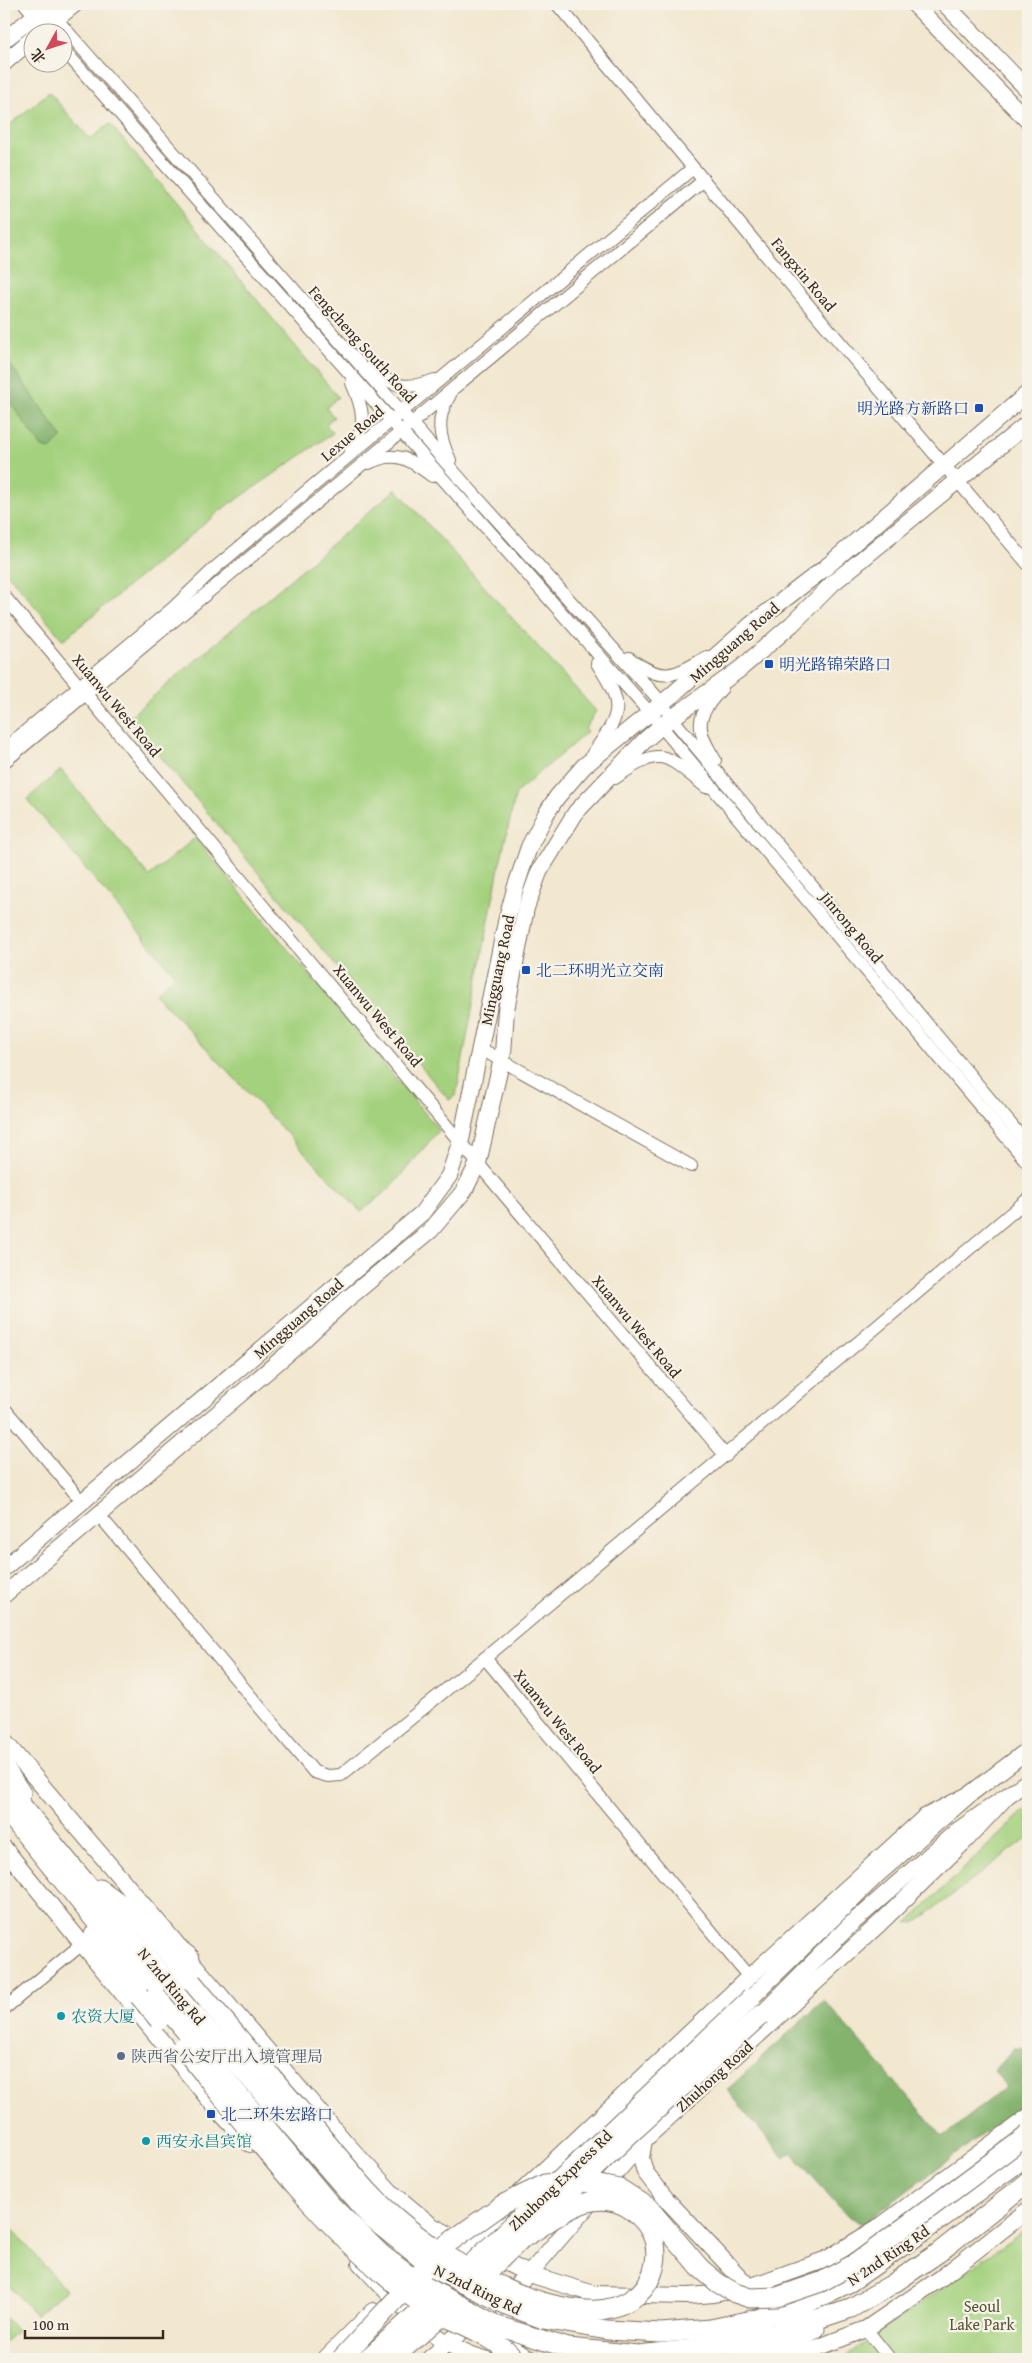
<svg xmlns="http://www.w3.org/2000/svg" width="1032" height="2363" font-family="'Gentium Book Plus','Noto Serif SC',serif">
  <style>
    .green { fill: #a4d17e; stroke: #707e4e }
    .forest { fill: #83b36d; stroke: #5f6e46 }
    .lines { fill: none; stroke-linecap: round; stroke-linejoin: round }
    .minor-casing { stroke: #7b6c5c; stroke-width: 14 }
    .major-casing { stroke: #7b6c5c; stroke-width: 18 }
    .highway-casing { stroke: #7b6c5c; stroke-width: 21 }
    .minor { stroke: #fff; stroke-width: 12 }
    .major { stroke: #fff; stroke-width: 16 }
    .highway { stroke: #fff; stroke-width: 19 }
    .highway-bridge-casing { stroke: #7b6c5c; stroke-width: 21; stroke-linecap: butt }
    .highway-bridge { stroke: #fff; stroke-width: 19 }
    .transit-dot { fill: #1a4fb4; stroke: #f7f3e8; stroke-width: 2 }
    .culture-dot { fill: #0f9aa8; stroke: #f7f3e8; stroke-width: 2 }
    .service-dot { fill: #5c6f8a; stroke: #f7f3e8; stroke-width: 2 }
    .labels { text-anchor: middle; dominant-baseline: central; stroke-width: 4.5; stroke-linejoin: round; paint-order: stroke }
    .street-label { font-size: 16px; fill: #3b2a1e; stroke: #f7f3e8 }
    .transit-label { font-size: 16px; fill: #164399; stroke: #f7f3e8; text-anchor: start }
    .culture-label { font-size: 16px; fill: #0d838f; stroke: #f7f3e8; text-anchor: start }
    .service-label { font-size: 16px; fill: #4e5e75; stroke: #f7f3e8; text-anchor: start }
    .park-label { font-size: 16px; fill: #555436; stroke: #f7f3e8 }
  </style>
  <rect width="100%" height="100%" fill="#f7f3e8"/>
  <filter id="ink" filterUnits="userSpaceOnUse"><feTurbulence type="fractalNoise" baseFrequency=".02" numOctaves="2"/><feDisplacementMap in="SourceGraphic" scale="10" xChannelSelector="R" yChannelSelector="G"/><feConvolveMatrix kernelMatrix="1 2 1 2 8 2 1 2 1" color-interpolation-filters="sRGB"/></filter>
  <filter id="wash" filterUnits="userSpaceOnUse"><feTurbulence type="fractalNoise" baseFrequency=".0096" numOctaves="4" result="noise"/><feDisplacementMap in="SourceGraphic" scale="20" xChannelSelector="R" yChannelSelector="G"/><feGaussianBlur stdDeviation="1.12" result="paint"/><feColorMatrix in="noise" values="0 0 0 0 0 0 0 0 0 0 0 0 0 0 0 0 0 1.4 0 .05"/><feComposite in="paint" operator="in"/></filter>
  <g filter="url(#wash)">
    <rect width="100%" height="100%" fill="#f2e7cf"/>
    <g class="green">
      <path d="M49 92 90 139 110 124 338 397 326 408 334 417 326 424 333 433 232 503 231 502 63 640 4 569V130Z"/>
      <path d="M396 489 596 711 585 729 587 732 516 793 499 867 456 1095 449 1100 128 718Z"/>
      <path d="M61 770 149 876 195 838 439 1130 392 1186 361 1212 155 994 175 975 27 799Z"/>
      <path d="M1028 1807V1837L918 1921 907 1923Z"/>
      <path d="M4 2220 66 2290 36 2315 4 2280Z"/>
      <path d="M1028 2228V2359H842Z"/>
      <path d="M4 2316 17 2331 4 2343Z"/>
    </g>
    <g class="forest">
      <path d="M4 356 62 437 50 449 42 447 4 394Z"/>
      <path d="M824 2000 943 2137 1006 2087 994 2070 1014 2048H1028V2100L863 2224 848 2217 792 2153 784 2158 727 2090Z"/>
    </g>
  </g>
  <g filter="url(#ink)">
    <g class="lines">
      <defs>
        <g id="minor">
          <path d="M25 4 40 21"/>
          <path d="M557 4 754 241 1028 564"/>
          <path d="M51 13 463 482 662 703 671 717 1028 1145"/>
          <path d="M62 48 650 713 1028 1163"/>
          <path d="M369 369C394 386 405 391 435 380"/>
          <path d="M450 395C435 418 439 437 450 460"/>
          <path d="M351 450C368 426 363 408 352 383"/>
          <path d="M369 463C396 449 411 460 432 476"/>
          <path d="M4 596 496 1185 726 1456"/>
          <path d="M629 658C663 683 673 677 707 657"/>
          <path d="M4 749 173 608 216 567 693 168"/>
          <path d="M592 755C621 713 626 708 597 663"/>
          <path d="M715 760C694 726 696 717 722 688"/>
          <path d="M4 762 704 180"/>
          <path d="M615 778C663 745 663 753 706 787"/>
          <path d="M481 1049 691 1166"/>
          <path d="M4 1408 75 1493"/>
          <path d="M99 1515 314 1772 328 1776 341 1775 485 1658"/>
          <path d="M749 1977 485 1658 1028 1199"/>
          <path d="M4 2009 82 1944"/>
          <path d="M866 2329 890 2359"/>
        </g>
        <g id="major">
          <path d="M914 4 1028 121"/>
          <path d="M945 4 1028 90"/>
          <path d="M40 32 75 4"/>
          <path d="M4 40 50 4"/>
          <path d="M4 63 32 39"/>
          <path d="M4 1568 422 1213 449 1176 461 1140 506 922 515 889 529 847 546 814 557 797 584 766 672 695 752 624 825 568 1028 393"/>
          <path d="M4 1595 299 1344 346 1300 431 1230 464 1191 478 1163 503 1054 506 1010 526 908 539 872 576 812 643 742 661 726 740 669 792 624 833 583 1028 423"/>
          <path d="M4 1741 345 2142 391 2192 432 2226 529 2274 594 2294 688 2296 714 2294 749 2287 827 2259 882 2225 1028 2117"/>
          <path d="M4 1848 216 2108 250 2144"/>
          <path d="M751 1998 877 1875 970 1794 1028 1750"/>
          <path d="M761 2015 850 1925 957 1831 1028 1781"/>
          <path d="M644 2140 641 2158 645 2172 666 2199 749 2287"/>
          <path d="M520 2193 749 1977 925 1817 970 1794"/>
          <path d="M460 2250 499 2214"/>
          <path d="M360 2263C394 2299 435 2347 485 2359"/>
          <path d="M522 2300C488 2320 501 2344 530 2359"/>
          <path d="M325 2359 373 2311"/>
          <path d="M429 2359 529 2274 645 2139 880 1923 966 1840 1005 1798"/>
          <path d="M788 2359 866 2329 941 2278 1028 2210"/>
        </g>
        <g id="highway">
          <path d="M4 1767 21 1793"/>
          <path d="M4 1784 194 2014"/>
          <path d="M4 1808 156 1996"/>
          <path d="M100 1889 137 1916 192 1982"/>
          <path d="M94 1935 110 1961 139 1996"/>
          <path d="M165 1938 190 1958"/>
          <path d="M711 2329 757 2319 801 2306 850 2282 924 2231 1028 2155"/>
          <path d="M715 2347 772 2334 851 2308 891 2285 938 2253 1028 2182"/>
          <path d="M737 2359 787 2344 815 2329"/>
        </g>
      </defs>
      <use href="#minor" class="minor-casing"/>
      <use href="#major" class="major-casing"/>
      <use href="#highway" class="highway-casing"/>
      <use href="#minor" class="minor"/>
      <use href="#major" class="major"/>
      <use href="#highway" class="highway"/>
      <defs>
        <g id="highway-bridge">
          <path d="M192 1982C228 2025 264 2068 301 2111 323 2138 345 2165 368 2191 413 2239 490 2290 554 2305 581 2311 607 2315 632 2299 651 2287 660 2262 654 2240 651 2227 641 2217 630 2209 592 2184 557 2218 525 2237"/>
          <path d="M139 1996 159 2020"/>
          <path d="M156 1996 331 2205 381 2254 419 2283 498 2326 568 2348 638 2355 715 2347"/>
          <path d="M194 2014 371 2218 433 2268 509 2306 543 2319 607 2330 661 2333 711 2329"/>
          <path d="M182 2047C245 2124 306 2208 382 2273 399 2288 415 2301 434 2311 461 2325 494 2335 514 2359"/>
          <path d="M460 2275 751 1998"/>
          <path d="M475 2284 629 2135 761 2015"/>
          <path d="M341 2359 447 2244 502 2205 545 2184 578 2181 620 2189 648 2207 700 2268 718 2283 735 2293 750 2298 777 2297 821 2282 856 2263 1028 2135"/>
          <path d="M367 2359 434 2298"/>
          <path d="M392 2359 451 2307"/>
        </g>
      </defs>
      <use href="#highway-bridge" class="highway-bridge-casing"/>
      <use href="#highway-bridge" class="highway-bridge"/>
    </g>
  </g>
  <g class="transit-dot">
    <rect x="974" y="403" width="10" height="10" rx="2.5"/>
    <rect x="764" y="659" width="10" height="10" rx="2.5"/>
    <rect x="521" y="965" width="10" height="10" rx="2.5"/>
    <rect x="206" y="2109" width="10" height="10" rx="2.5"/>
  </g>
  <g class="culture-dot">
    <circle cx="61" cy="2016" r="5"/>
    <circle cx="146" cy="2141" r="5"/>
  </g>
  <circle class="service-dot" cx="121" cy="2056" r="5"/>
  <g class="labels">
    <g class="street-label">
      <text transform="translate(804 274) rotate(50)">Fangxin Road</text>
      <text transform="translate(363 344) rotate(48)">Fengcheng South Road</text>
      <text transform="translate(352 433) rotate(-40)">Lexue Road</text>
      <text transform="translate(734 642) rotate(-41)">Mingguang Road</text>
      <text transform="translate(117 705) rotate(50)">Xuanwu West Road</text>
      <text transform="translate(852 927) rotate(50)">Jinrong Road</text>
      <text transform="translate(497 970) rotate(-78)">Mingguang Road</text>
      <text transform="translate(378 1015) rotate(50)">Xuanwu West Road</text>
      <text transform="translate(298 1318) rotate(-41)">Mingguang Road</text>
      <text transform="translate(637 1326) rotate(50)">Xuanwu West Road</text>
      <text transform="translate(558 1721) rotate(51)">Xuanwu West Road</text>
      <text transform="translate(172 1986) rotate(50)">N 2nd Ring Rd</text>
      <text transform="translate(714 2076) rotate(-42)">Zhuhong Road</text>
      <text transform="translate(560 2180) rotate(-44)">Zhuhong Express Rd</text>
      <text transform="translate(888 2255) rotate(-34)">N 2nd Ring Rd</text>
      <text transform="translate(478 2289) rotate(26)">N 2nd Ring Rd</text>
    </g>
    <g class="transit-label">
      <text x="969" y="408" text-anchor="end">明光路方新路口</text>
      <text x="779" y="664">明光路锦荣路口</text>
      <text x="536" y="970">北二环明光立交南</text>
      <text x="221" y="2114">北二环朱宏路口</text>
    </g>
    <g class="culture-label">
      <text x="71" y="2016">农资大厦</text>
      <text x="156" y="2141">西安永昌宾馆</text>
    </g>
    <g class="service-label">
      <text x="131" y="2056">陕西省公安厅出入境管理局</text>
    </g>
    <g class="park-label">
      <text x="982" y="2306">Seoul<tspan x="982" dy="18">Lake Park</tspan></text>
    </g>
  </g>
  <rect width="1032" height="2363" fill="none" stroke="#f7f3e8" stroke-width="20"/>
  <g transform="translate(48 48) rotate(230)"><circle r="24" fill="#f7f3e8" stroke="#aca397"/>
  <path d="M0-4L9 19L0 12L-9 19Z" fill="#d1495b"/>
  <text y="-8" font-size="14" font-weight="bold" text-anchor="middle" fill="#3b2a1e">北</text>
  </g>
  <path d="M25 2330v8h138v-8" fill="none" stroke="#3b2a1e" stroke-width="2.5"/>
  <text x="32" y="2330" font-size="15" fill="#3b2a1e" stroke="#f7f3e8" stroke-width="4" paint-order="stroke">100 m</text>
</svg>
